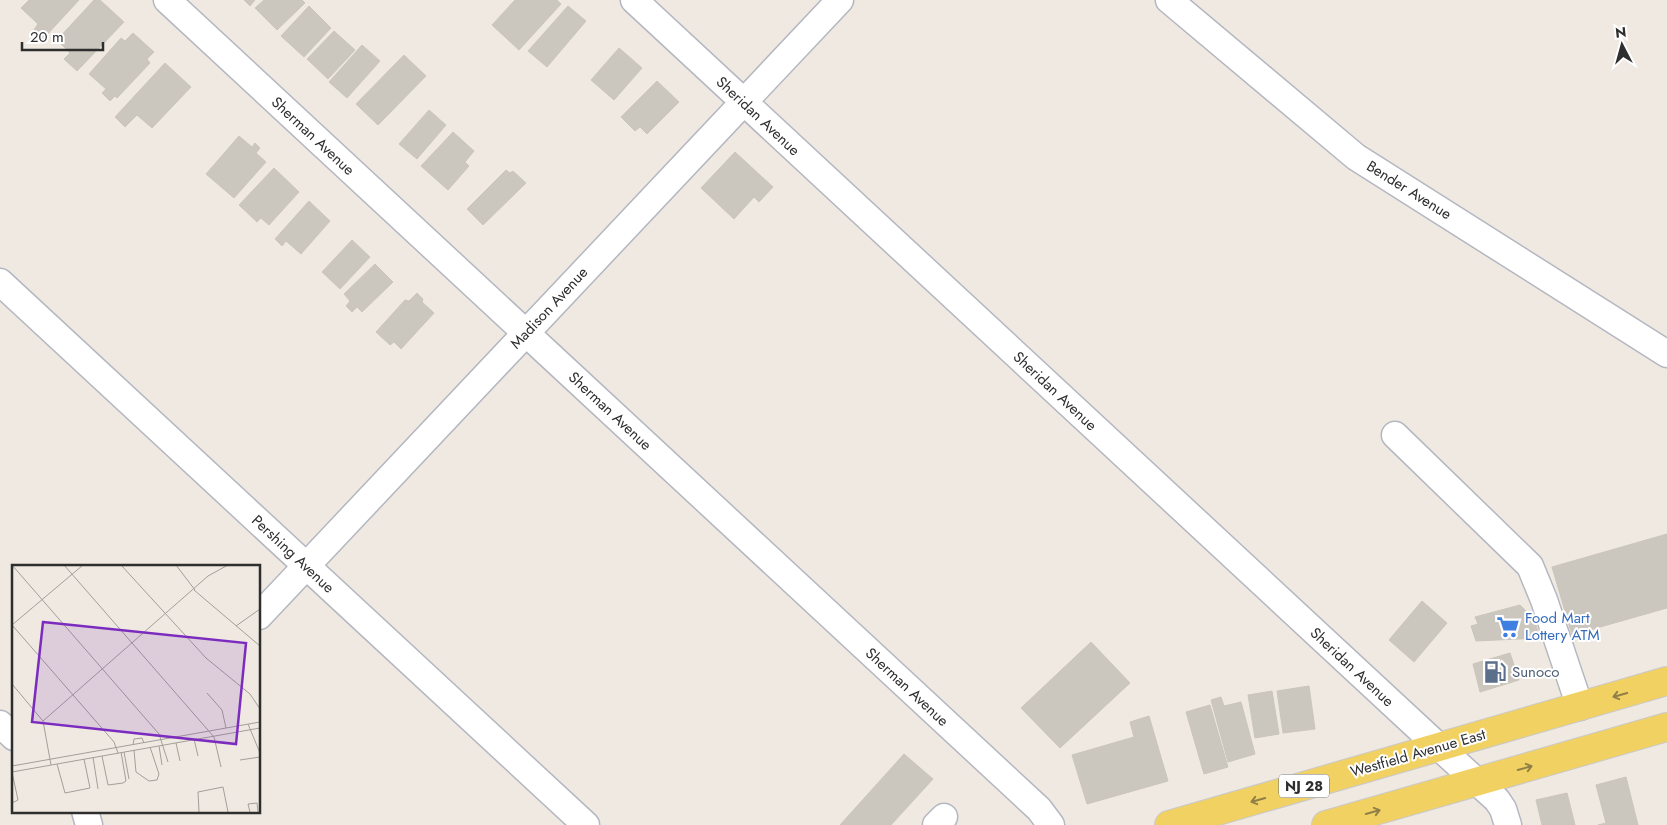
<svg xmlns="http://www.w3.org/2000/svg" width="1667" height="825" font-family="Jost,sans-serif">
  <style>
    .building { fill: #cbc7bf; stroke: #cbc5ba }
    .lines { fill: none; stroke-linecap: round; stroke-linejoin: round }
    .minor-casing { stroke: #b4b7c1; stroke-width: 29 }
    .major-casing { stroke: #c9c9c9; stroke-width: 30 }
    .minor { stroke: #fff; stroke-width: 26 }
    .major { stroke: #f2d163; stroke-width: 28 }
    .oneway { stroke: #908048 }
    .labels { text-anchor: middle; dominant-baseline: central; stroke-width: 4; stroke-linejoin: round; paint-order: stroke }
    .shield { fill: #fff; stroke: #6d6d6d; stroke-width: 1 }
    .shield-label { font-size: 14px; font-weight: bold; fill: #2e2e2e }
    .street-label { font-size: 15px; fill: #2e2e2e; stroke: #fff }
    .shop-label { font-size: 15px; fill: #366cbe; stroke: #fff; text-anchor: start }
    .service-label { font-size: 15px; fill: #4e5e75; stroke: #fff; text-anchor: start }
    .inset-road { fill: none; stroke: #a29e99; stroke-width: 1 }
    .view { fill: #7b2cbf; fill-opacity: 0.15; stroke: #7b2cbf; stroke-width: 2.5 }
    .inset-edge { fill: none; stroke: #2e2e2e; stroke-width: 2.5 }
  </style>
  <rect width="100%" height="100%" fill="#efe9e1"/>
  <g class="building">
    <path d="M29 0H79L43 39 34 30 38 24 21 8Z"/>
    <path d="M94 0H100L124 22 77 71 64 59 70 53 57 40Z"/>
    <path d="M244 0H255L250 6Z"/>
    <path d="M264 0H302L305 3 277 30 255 8Z"/>
    <path d="M515 0H557L561 4 519 50 492 25Z"/>
    <path d="M309 6 331 28 304 57 281 36Z"/>
    <path d="M568 6 586 21 547 67 528 51Z"/>
    <path d="M334 31 355 50 328 79 307 59Z"/>
    <path d="M133 33 154 52 147 59 150 63 117 98 115 96 110 101 102 93 106 89 89 74 121 38 125 41Z"/>
    <path d="M362 45 380 61 347 98 329 82Z"/>
    <path d="M619 48 642 68 614 100 591 80Z"/>
    <path d="M404 55 426 76 378 125 356 104Z"/>
    <path d="M165 63 191 87 152 128 137 115 125 127 115 117Z"/>
    <path d="M657 81 679 102 647 134 640 127 635 131 621 117Z"/>
    <path d="M429 110 446 125 417 159 399 144Z"/>
    <path d="M453 132 474 151 465 162 469 166 448 190 421 166Z"/>
    <path d="M239 136 252 147 255 143 260 148 256 153 266 162 234 198 206 174Z"/>
    <path d="M735 152 773 187 759 202 754 197 734 219 701 188Z"/>
    <path d="M274 168 299 192 269 225 261 218 257 222 239 205Z"/>
    <path d="M506 170 510 173 513 171 526 183 483 225 467 209Z"/>
    <path d="M309 201 330 221 301 254 286 241 282 246 275 239Z"/>
    <path d="M352 240 370 257 340 289 322 272Z"/>
    <path d="M375 264 393 282 362 312 357 307 352 312 346 306 350 301 344 294Z"/>
    <path d="M417 293 423 299 422 302 434 313 401 349 394 342 390 345 376 332 405 300 409 301Z"/>
    <path d="M1667 534V608L1572 635 1552 567Z"/>
    <path d="M1422 601 1447 623 1414 662 1389 640Z"/>
    <path d="M1520 605 1534 619 1540 638 1476 641 1471 626 1478 624 1475 617Z"/>
    <path d="M1091 642 1130 683 1060 748 1021 708Z"/>
    <path d="M1510 653 1519 680 1480 692 1473 664Z"/>
    <path d="M1309 686 1315 729 1283 733 1277 691Z"/>
    <path d="M1272 691 1279 734 1255 738 1248 695Z"/>
    <path d="M1221 697 1224 706 1241 702 1255 754 1228 762 1211 700Z"/>
    <path d="M1210 705 1228 767 1204 774 1186 712Z"/>
    <path d="M1149 716 1168 781 1087 804 1072 755 1134 737 1130 722Z"/>
    <path d="M904 754 933 779 891 825H840Z"/>
    <path d="M1626 777 1638 825H1598L1606 823 1596 785Z"/>
    <path d="M1567 793 1575 825H1542L1536 800Z"/>
  </g>
  <g class="lines">
    <defs>
      <g id="minor">
        <path d="M167 0 1039 809 1051 825"/>
        <path d="M634 0 1439 747 1497 800 1503 809 1508 825"/>
        <path d="M1169 0 1356 157 1667 354"/>
        <path d="M0 282 586 825"/>
        <path d="M1395 435 1530 566 1544 600 1580 707"/>
        <path d="M259 616 840 0"/>
        <path d="M0 724 14 737"/>
        <path d="M85 811 89 825"/>
        <path d="M936 825 944 817"/>
      </g>
      <g id="major">
        <path d="M1169 825 1667 681"/>
        <path d="M1326 825 1667 727"/>
      </g>
    </defs>
    <use href="#minor" class="minor-casing"/>
    <use href="#major" class="major-casing"/>
    <use href="#minor" class="minor"/>
    <use href="#major" class="major"/>
  </g>
  <defs><path id="oneway-shaft" d="M-6 0H5M1.5-3L5.5 0L1.5 3" fill="none" stroke-width="1.6" stroke-linecap="round" stroke-linejoin="round" transform="scale(1.25)"/></defs>
  <g class="oneway">
    <use href="#oneway-shaft" transform="translate(1620 695) rotate(164)"/>
    <use href="#oneway-shaft" transform="translate(1525 768) rotate(-16)"/>
    <use href="#oneway-shaft" transform="translate(1258 800) rotate(164)"/>
    <use href="#oneway-shaft" transform="translate(1373 812) rotate(-16)"/>
  </g>
  <defs>
    <symbol id="supermarket-bare" viewBox="-9 -9 18 18"><path d="M-6-5.5h2.5l.6 2H6L4.5 2H-2.5L-4.4-4H-6ZM-1.5 3.2a1.3 1.3 0 1 0 .1 0ZM3 3.2a1.3 1.3 0 1 0 .1 0Z" fill="#3f7fe0" stroke="#fff" stroke-width="2.5" paint-order="stroke"/></symbol>
    <symbol id="fuel-bare" viewBox="-9 -9 18 18"><path d="M-5.5-6h7V0h2V4h1.3V-2.5L3-4.5l.8-.8L6-3V5H2.5V1h-1V6h-7ZM-4.2-4.7v3.2H.2V-4.7Z" fill="#5c6f8a" stroke="#fff" stroke-width="2.5" paint-order="stroke"/></symbol>
  </defs>
  <g fill-rule="evenodd">
    <use href="#supermarket-bare" x="1492" y="611" width="32" height="32"/>
    <use href="#fuel-bare" x="1479" y="656" width="32" height="32"/>
  </g>
  <g class="labels">
    <rect class="shield" x="1279" y="774.5" width="50" height="23" rx="4"/>
    <g class="shield-label">
      <text x="1304" y="786">NJ 28</text>
    </g>
    <g class="street-label">
      <text transform="translate(758 116) rotate(43)">Sheridan Avenue</text>
      <text transform="translate(313 136) rotate(43)">Sherman Avenue</text>
      <text transform="translate(1409 190) rotate(32)">Bender Avenue</text>
      <text transform="translate(549 308) rotate(-47)">Madison Avenue</text>
      <text transform="translate(1055 391) rotate(43)">Sheridan Avenue</text>
      <text transform="translate(610 411) rotate(43)">Sherman Avenue</text>
      <text transform="translate(293 554) rotate(43)">Pershing Avenue</text>
      <text transform="translate(1352 667) rotate(43)">Sheridan Avenue</text>
      <text transform="translate(907 687) rotate(43)">Sherman Avenue</text>
      <text transform="translate(1418 753) rotate(-16)">Westfield Avenue East</text>
    </g>
    <g class="shop-label">
      <text x="1525" y="618">Food Mart<tspan x="1525" dy="17">Lottery ATM</tspan></text>
    </g>
    <g class="service-label">
      <text x="1512" y="672">Sunoco</text>
    </g>
  </g>
  <g transform="translate(12 565)">
    <rect width="248" height="248" fill="#efe9e1"/>
    <path class="inset-road" d="M0 0 147 169 156 197M52 0 202 172 209 202M109 0 194 93 238 129 248 144M164 0 183 25M182 25 248 81M0 60 102 177 106 188M0 60 71 0M224 61 248 44M0 119 31 156 39 200M195 128 210 145 214 163M31 156 196 11 216 0M236 159 248 188M182 174 186 191M164 178 168 196M121 180 122 174 130 173 132 178M147 181 150 200M122 185 124 207 137 216 145 215 147 209 138 182M112 187 117 214M90 191 96 220 111 218 114 216 109 187M81 192 86 224M228 195 248 192M45 199 53 228 78 223 72 194M0 201 248 157M0 207 248 163M0 238 6 235 0 207M187 247 186 227 211 222 216 247M238 247 236 239 245 238 246 247"/>
    <path class="view" d="M31 57 234 78 224 179 20 157Z"/>
    <rect width="248" height="248" class="inset-edge"/>
  </g>
  <g transform="translate(1622 45) rotate(354)" stroke="#ffffff" stroke-width="4" paint-order="stroke">
  <path d="M0-4L9 19L0 12L-9 19Z" fill="#2e2e2e"/>
  <text y="-8" font-size="14" font-weight="bold" text-anchor="middle" fill="#2e2e2e">N</text>
  </g>
  <path d="M22 42v8h81v-8" fill="none" stroke="#2e2e2e" stroke-width="2.5"/>
  <text x="30" y="42" font-size="15" fill="#2e2e2e" stroke="#ffffff" stroke-width="4" paint-order="stroke">20 m</text>
</svg>
